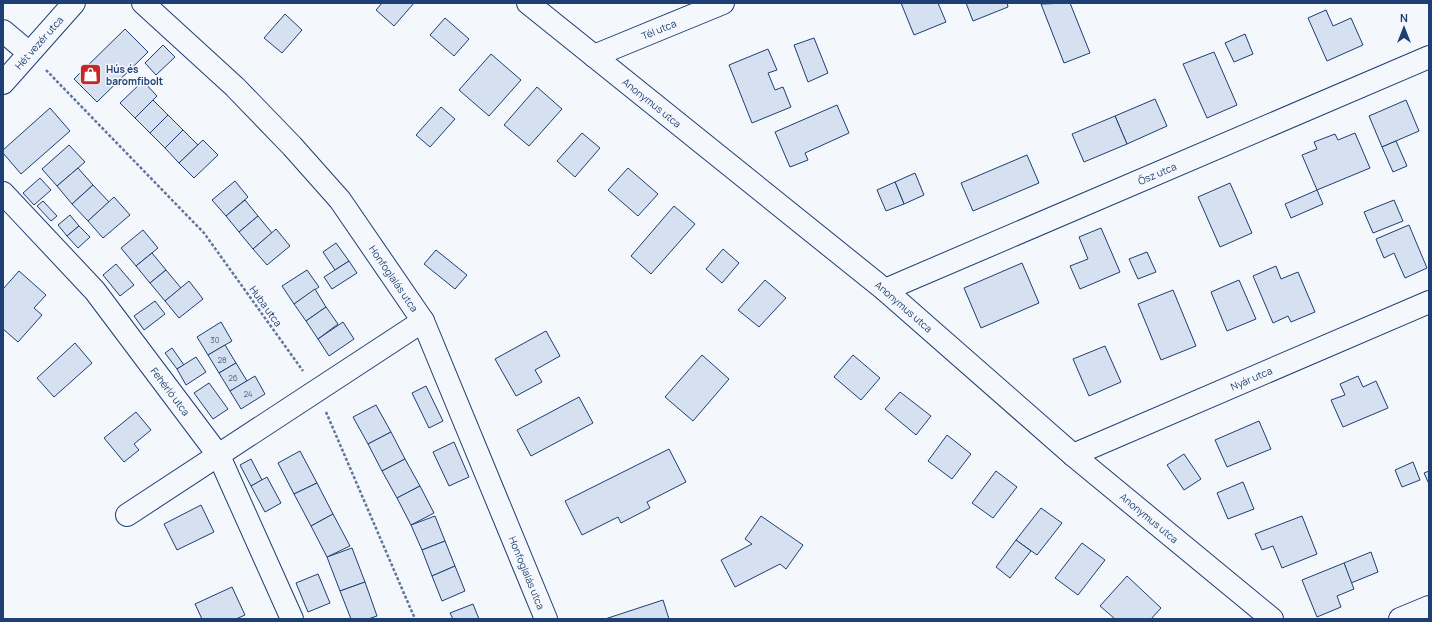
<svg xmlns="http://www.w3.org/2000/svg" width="1432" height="622" font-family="Manrope,sans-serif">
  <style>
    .building { fill: #d5e0f0; stroke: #1d3f73 }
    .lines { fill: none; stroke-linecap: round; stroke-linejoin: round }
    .minor-casing { stroke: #1d3f73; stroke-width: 24 }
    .path { stroke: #5e769c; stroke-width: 2.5; stroke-dasharray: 3 2; stroke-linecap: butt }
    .minor { stroke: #f4f7fb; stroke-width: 22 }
    .labels { text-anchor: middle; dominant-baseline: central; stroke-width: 3; stroke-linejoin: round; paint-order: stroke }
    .number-label { font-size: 8px; fill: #4b6792 }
    .street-label { font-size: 10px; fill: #1d3f73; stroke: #f4f7fb }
    .poi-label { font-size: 10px; font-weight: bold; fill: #1d3f73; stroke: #f4f7fb; text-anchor: start }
  </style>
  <rect width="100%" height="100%" fill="#f4f7fb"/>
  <g class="building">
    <path d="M382 3H414L394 26 376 10Z"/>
    <path d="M901 3H938L946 22 914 35Z"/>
    <path d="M966 3H1007L1008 7 973 21Z"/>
    <path d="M1070 3 1090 53 1064 63 1041 4Z"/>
    <path d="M1326 10 1333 26 1351 18 1363 45 1327 61 1308 18Z"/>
    <path d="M285 14 302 30 282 53 264 38Z"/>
    <path d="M445 18 469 39 454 56 430 35Z"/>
    <path d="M125 29 148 52 97 102 74 79Z"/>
    <path d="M1245 34 1253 54 1234 62 1225 43Z"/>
    <path d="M814 38 828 73 808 82 794 45Z"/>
    <path d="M163 45 175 57 156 75 145 63Z"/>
    <path d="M768 49 777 70 768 73 775 90 783 87 791 107 752 123 729 65Z"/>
    <path d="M1214 52 1237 105 1207 118 1183 64Z"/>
    <path d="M491 54 521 80 489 116 459 90Z"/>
    <path d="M143 81 157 96 135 118 120 103Z"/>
    <path d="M537 87 562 109 529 146 504 125Z"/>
    <path d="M1155 99 1167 126 1127 144 1115 116Z"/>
    <path d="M153 100 168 115 150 133 135 118Z"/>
    <path d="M1406 100 1419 131 1382 147 1369 116Z"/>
    <path d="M837 105 849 133 805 153 808 160 790 167 775 132Z"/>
    <path d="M441 107 455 119 430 147 416 135Z"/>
    <path d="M50 108 70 131 21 174 3 153V150Z"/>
    <path d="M168 115 183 130 165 148 150 133Z"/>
    <path d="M1115 116 1127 144 1084 162 1072 134Z"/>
    <path d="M183 130 198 145 179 163 165 148Z"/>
    <path d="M582 133 600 148 575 177 557 161Z"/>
    <path d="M1355 133 1370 168 1317 190 1302 155 1317 149 1314 142 1335 134 1338 140Z"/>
    <path d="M203 140 218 155 194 178 179 163Z"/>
    <path d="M1396 141 1407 166 1393 172 1382 147Z"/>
    <path d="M69 145 85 162 57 186 42 169Z"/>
    <path d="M1027 155 1039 183 973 211 961 183Z"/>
    <path d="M78 168 93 185 72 204 57 186Z"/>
    <path d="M628 168 658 194 638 216 608 190Z"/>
    <path d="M915 173 924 195 904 204 895 182Z"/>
    <path d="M40 178 51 190 34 205 23 193Z"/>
    <path d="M235 181 248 197 226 216 212 200Z"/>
    <path d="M895 182 904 204 886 211 877 190Z"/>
    <path d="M1230 183 1252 233 1220 247 1198 197Z"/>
    <path d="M93 185 109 202 88 221 72 204Z"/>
    <path d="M1317 190 1323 204 1291 218 1285 204Z"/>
    <path d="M114 197 130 215 103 238 88 221Z"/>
    <path d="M245 200 258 216 239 232 226 216Z"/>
    <path d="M1394 200 1403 221 1373 233 1364 212Z"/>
    <path d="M43 201 57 216 51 221 37 206Z"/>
    <path d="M674 206 695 224 651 274 631 256Z"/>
    <path d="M70 215 79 226 67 236 58 225Z"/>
    <path d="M258 216 272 233 253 249 239 232Z"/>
    <path d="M1409 225 1427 268 1405 278 1394 253 1384 258 1376 239Z"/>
    <path d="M79 226 90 237 78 248 67 236Z"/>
    <path d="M1101 228 1120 272 1080 289 1070 266 1088 259 1079 237Z"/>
    <path d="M276 229 290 246 267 265 253 249Z"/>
    <path d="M143 230 158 248 136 266 121 248Z"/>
    <path d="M336 243 349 261 335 270 323 252Z"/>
    <path d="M723 249 739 263 722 283 706 269Z"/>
    <path d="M436 250 467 275 455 289 424 264Z"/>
    <path d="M1147 252 1156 272 1138 279 1129 259Z"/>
    <path d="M152 253 166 270 150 283 136 266Z"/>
    <path d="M349 261 357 273 332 289 324 277Z"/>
    <path d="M1022 263 1039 303 981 328 964 288Z"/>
    <path d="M116 264 134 285 120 296 103 275Z"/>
    <path d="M1276 266 1281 279 1298 272 1315 312 1291 322 1288 316 1273 323 1253 276Z"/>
    <path d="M166 270 181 288 165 301 150 283Z"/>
    <path d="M307 270 319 287 294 304 282 286Z"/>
    <path d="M19 271 46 295 34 308 42 315 18 342 3 329V289Z"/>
    <path d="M765 280 786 298 759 327 738 310Z"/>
    <path d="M1239 280 1256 319 1227 331 1211 292Z"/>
    <path d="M189 281 203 299 179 318 165 301Z"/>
    <path d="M315 289 326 307 306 321 294 304Z"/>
    <path d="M1173 290 1196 346 1161 360 1138 304Z"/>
    <path d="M155 301 165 314 144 330 134 316Z"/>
    <path d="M326 307 338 324 318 339 306 321Z"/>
    <path d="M221 322 232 341 208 355 197 337Z"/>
    <path d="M343 322 354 339 329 356 318 339Z"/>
    <path d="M546 331 560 356 535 370 542 382 516 396 495 359Z"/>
    <path d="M75 343 92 363 54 397 37 378Z"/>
    <path d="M225 345 236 363 219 373 208 355Z"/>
    <path d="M1105 346 1121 382 1089 396 1073 359Z"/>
    <path d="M172 348 184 365 177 369 165 353Z"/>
    <path d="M702 355 729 379 693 421 665 397Z"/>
    <path d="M853 355 880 378 861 400 834 377Z"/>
    <path d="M196 357 206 372 186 385 177 369Z"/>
    <path d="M236 363 247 381 230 391 219 373Z"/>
    <path d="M255 376 265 394 241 409 230 391Z"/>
    <path d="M1358 376 1363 387 1376 381 1388 408 1343 427 1331 400 1345 395 1340 384Z"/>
    <path d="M209 383 228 409 213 419 194 393Z"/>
    <path d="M426 386 443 421 429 428 412 393Z"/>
    <path d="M900 392 931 416 916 435 885 409Z"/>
    <path d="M579 397 593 423 531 456 517 430Z"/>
    <path d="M376 405 391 432 368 444 353 417Z"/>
    <path d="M136 412 151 430 134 444 139 450 124 462 104 438Z"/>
    <path d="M1259 421 1271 449 1227 467 1215 440Z"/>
    <path d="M391 432 405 459 382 471 368 444Z"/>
    <path d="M947 435 971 454 952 479 928 461Z"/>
    <path d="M454 442 469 477 449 486 433 452Z"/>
    <path d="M669 449 686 482 647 502 650 508 621 523 618 517 582 535 565 501Z"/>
    <path d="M300 451 317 483 294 494 278 463Z"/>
    <path d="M1184 454 1201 479 1184 490 1167 465Z"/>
    <path d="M251 459 262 480 251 486 240 465Z"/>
    <path d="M405 459 420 486 397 498 382 471Z"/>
    <path d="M1413 462 1420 480 1402 487 1395 470Z"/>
    <path d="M996 471 1017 487 993 518 972 503Z"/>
    <path d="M1429 471V484L1424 473Z"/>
    <path d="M267 477 281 503 265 512 251 486Z"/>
    <path d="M1243 482 1254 509 1228 519 1217 493Z"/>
    <path d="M317 483 333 514 311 526 294 494Z"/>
    <path d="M420 486 434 513 411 525 397 498Z"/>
    <path d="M201 505 214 532 177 550 164 524Z"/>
    <path d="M1041 508 1062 523 1037 555 1016 540Z"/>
    <path d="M333 514 350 546 327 557 311 526Z"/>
    <path d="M435 516 445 541 422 550 411 525Z"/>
    <path d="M761 516 803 545 786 569 780 564 735 587 721 560 752 544 745 539Z"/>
    <path d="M1302 516 1317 554 1282 568 1273 546 1262 550 1255 534Z"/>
    <path d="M1016 540 1031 551 1010 578 996 567Z"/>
    <path d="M445 541 455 566 432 576 422 550Z"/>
    <path d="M1082 543 1105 560 1078 595 1055 578Z"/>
    <path d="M352 548 365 582 340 591 327 557Z"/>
    <path d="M1371 552 1378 572 1351 583 1344 563Z"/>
    <path d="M1344 563 1354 589 1337 596 1341 607 1317 617 1302 580Z"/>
    <path d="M455 566 465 591 442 601 432 576Z"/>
    <path d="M318 574 330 603 308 612 296 583Z"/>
    <path d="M1127 576 1161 608 1151 619H1115L1100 606Z"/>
    <path d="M365 582 377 616 368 619H351L340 591Z"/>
    <path d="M232 587 245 615 236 619H202L195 604Z"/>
    <path d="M663 600 669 619H605Z"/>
    <path d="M473 604 479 619H453L450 613Z"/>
  </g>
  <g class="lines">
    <defs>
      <g id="minor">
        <path id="s1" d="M143 3 235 87 292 146 340 200 423 321 546 619"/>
        <path id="s2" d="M528 3 885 290 1073 455 1272 619"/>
        <path d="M3 31 29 53"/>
        <path id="s3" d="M594 56 723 3"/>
        <path id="s4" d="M3 83 74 3"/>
        <path id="s5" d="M3 193 95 291 219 456 292 619"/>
        <path id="s6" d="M885 290 1429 57"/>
        <path id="s7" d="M1073 455 1429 302"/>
        <path d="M127 515 423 321"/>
        <path d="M1400 619 1429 607"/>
      </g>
    </defs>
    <use href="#minor" class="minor-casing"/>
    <g class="path">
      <path d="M46 70 204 233 303 371"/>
      <path d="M326 412 415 619"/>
    </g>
    <use href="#minor" class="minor"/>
  </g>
  <defs>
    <symbol id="shop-square" viewBox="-11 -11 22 22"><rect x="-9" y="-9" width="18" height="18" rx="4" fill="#c62828" stroke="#f4f7fb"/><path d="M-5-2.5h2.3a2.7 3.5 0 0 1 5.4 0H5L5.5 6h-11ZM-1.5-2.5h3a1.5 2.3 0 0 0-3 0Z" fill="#fff"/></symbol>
  </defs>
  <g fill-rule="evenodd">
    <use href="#shop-square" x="78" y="62" width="25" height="25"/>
  </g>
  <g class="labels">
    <g class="number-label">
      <text x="215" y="339">30</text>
      <text x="222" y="359">28</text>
      <text x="233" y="377">26</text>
      <text x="248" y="393">24</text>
    </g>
    <g class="street-label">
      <text stroke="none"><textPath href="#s3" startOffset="70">Tél utca</textPath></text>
      <text stroke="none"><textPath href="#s4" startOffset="54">Hét vezér utca</textPath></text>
      <text stroke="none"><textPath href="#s2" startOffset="159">Anonymus utca</textPath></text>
      <text stroke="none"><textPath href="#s6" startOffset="296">Ősz utca</textPath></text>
      <text stroke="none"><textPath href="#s1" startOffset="374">Honfoglalás utca</textPath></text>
      <text transform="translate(266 306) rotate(54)">Huba utca</text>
      <text stroke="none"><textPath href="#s2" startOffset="483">Anonymus utca</textPath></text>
      <text stroke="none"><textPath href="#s7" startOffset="194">Nyár utca</textPath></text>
      <text stroke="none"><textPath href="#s5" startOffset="260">Fehérló utca</textPath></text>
      <text stroke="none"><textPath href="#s2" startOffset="807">Anonymus utca</textPath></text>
      <text stroke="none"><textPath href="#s1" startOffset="698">Honfoglalás utca</textPath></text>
    </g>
    <g class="poi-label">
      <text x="106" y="69">Hús és<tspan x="106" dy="12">baromfibolt</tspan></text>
    </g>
  </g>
  <rect width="1432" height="622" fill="none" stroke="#1d3f73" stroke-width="8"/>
  <g transform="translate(1404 28)" stroke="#f4f7fb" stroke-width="3" paint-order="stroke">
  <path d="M0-3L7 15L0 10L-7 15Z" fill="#1d3f73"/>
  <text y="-6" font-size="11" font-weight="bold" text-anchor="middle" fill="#1d3f73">N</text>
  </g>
</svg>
